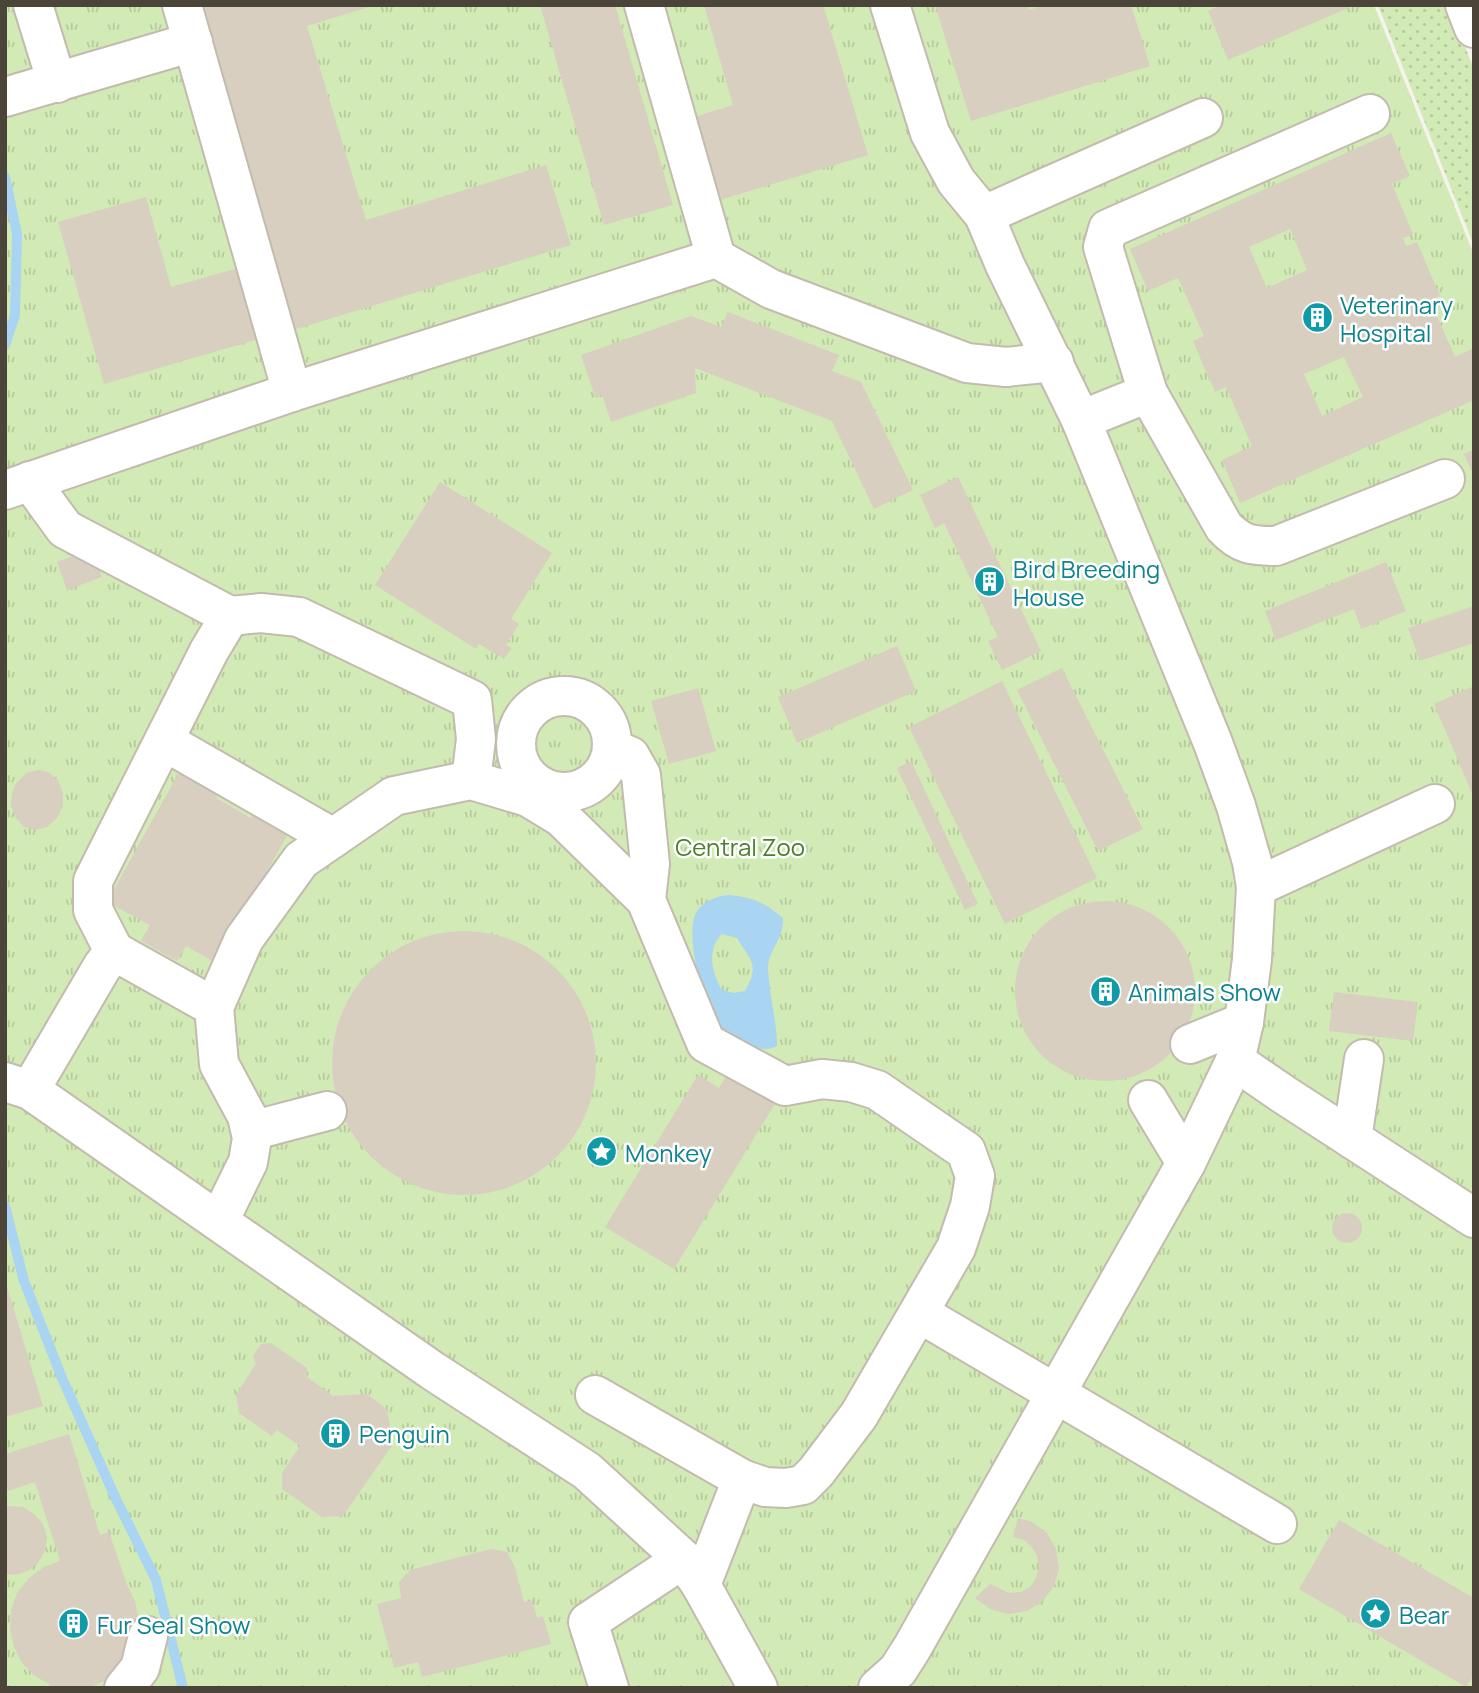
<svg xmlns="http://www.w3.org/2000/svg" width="1479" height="1693" font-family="Manrope,sans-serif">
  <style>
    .grass { fill: url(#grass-dots) }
    .park { fill: url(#park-tufts) }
    .water { fill: #a9d4f2; fill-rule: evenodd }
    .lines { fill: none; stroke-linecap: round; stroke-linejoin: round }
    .stream { stroke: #a9d4f2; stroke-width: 10 }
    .building { fill: #d8cfc1; fill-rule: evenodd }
    .minor-casing { stroke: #c2bbae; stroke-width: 42 }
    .minor { stroke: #fff; stroke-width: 38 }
    .labels { text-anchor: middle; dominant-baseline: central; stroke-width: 5; stroke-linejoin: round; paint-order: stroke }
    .culture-label { font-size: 24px; fill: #0d838f; stroke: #fff; text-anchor: start }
    .park-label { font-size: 24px; fill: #4a7f2a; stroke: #fff }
  </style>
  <defs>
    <pattern id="grass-dots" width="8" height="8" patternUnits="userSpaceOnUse" patternTransform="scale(1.75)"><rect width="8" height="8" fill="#d2eab5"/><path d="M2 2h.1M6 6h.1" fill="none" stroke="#b6ca9c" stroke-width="1.8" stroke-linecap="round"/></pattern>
    <pattern id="park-tufts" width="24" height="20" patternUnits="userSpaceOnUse" patternTransform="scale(1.75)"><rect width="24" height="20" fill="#d2eab5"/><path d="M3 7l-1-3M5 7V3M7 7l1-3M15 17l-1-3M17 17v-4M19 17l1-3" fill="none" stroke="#b6ca9c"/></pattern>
  </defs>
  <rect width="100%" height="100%" fill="#f6f3ec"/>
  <path class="grass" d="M1378 5H1448L1474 69V246Z"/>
  <path class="park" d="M5 5H1374L1474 255V1688H5Z"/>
  <path class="water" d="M728 895C752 897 766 903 783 918 784 940 768 949 768 969 769 995 777 1020 777 1046 762 1052 755 1048 742 1040 731 1033 724 1035 715 1023 702 1006 685 932 696 913 704 900 715 897 728 895ZM722 934 737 938C751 961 760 965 745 991L734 993 722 990C712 974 706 949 722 934Z"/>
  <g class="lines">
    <g class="stream">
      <path d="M5 177 17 234 15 315 5 345"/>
      <path d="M5 1206 24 1281 62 1378 116 1499 156 1580 183 1688"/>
    </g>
  </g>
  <g class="building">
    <path d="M195 5H375L307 26 366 220 546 165 571 245 293 330Z"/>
    <path d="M540 5H615L673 205 604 225Z"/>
    <path d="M704 5H823L868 155 710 203 685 120 733 105Z"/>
    <path d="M935 5H1028L1029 10 1044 5H1131L1150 66 971 121Z"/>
    <path d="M1221 5H1347L1348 8 1228 60 1208 11Z"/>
    <path d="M1391 133 1410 176 1392 184 1413 234 1403 238 1406 246 1417 242 1440 296 1430 300 1455 357 1474 348V400L1240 503 1222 460 1252 446 1226 387 1215 392 1204 367 1193 341 1204 336 1178 278 1148 291 1130 249ZM1290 229 1307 270 1267 288 1249 247ZM1344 357 1363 397 1322 416 1304 374Z"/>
    <path d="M146 197 171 287 245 266 265 337 104 384 58 222Z"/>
    <path d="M728 312 839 355 832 371 861 382 913 490 874 509 832 421 695 368 696 393 611 422 602 395 595 397 581 355 691 316 721 327Z"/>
    <path d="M1474 450V476L1464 454Z"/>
    <path d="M958 477 1041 651 1002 670 988 641 998 637 944 523 935 528 920 495Z"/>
    <path d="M440 482 552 553 511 619 519 624 506 645 512 648 504 659 479 644 476 649 375 585Z"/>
    <path d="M92 549 102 577 67 590 57 562Z"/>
    <path d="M1386 562 1406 611 1361 629 1354 609 1276 640 1265 611Z"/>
    <path d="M1474 606V643L1420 661 1408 628Z"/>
    <path d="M897 646 916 691 797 743 778 697Z"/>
    <path d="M1062 668 1143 829 1098 851 1017 690Z"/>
    <path d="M1002 681 1097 878 1005 924 909 727Z"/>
    <path d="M1474 686V798L1434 704Z"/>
    <path d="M698 688 716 751 669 764 651 701Z"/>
    <path d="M911 761 978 904 965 910 897 768Z"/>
    <path d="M183 765 222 787 216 798 251 818 259 804 294 823 216 963 186 946 177 961 141 941 150 925 107 902Z"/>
    <path d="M39 770 50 773 58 781 63 793V806L57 818 47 827 35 830 24 827 16 818 11 806 12 793 17 782 27 773Z"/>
    <circle cx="1105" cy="991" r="90"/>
    <circle cx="464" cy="1063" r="132"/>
    <path d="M1334 992 1418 1002 1413 1041 1329 1031Z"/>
    <path d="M728 1073 776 1102 674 1269 605 1227 698 1075 719 1088Z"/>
    <circle cx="1347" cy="1228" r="15"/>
    <path d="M5 1280 43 1406 5 1417Z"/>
    <path d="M271 1343 307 1368V1377L333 1396 367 1394 387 1409 393 1444 343 1516 322 1517 282 1489V1473L300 1446 277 1430 272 1436 239 1413 236 1394 256 1364 253 1356 261 1344Z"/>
    <path d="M69 1434 100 1535 109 1532 127 1585 135 1601 139 1620 120 1671 105 1681 88 1688H63L51 1685 35 1676 22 1663 14 1647 10 1629 11 1610 17 1593 29 1578 44 1567 60 1561 35 1482 8 1491 5 1483V1454Z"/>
    <path d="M9 1506 23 1507 34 1514 43 1524 47 1537 45 1551 38 1563 28 1571 15 1575 5 1574V1507Z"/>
    <path d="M1018 1518 1032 1522 1047 1533 1056 1549 1059 1568 1054 1586 1043 1601 1027 1611 1008 1614 990 1609 975 1598 990 1584 1009 1593 1021 1592 1030 1587 1036 1578 1039 1567 1037 1556 1032 1547 1024 1540 1013 1537Z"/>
    <path d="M1339 1520 1474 1598V1675L1466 1687 1299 1589Z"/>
    <path d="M491 1549 507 1552 515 1567 524 1602 532 1600 537 1618 543 1616 551 1644 422 1677 418 1662 394 1668 377 1604 401 1598 399 1582 410 1570Z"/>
  </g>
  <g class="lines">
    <defs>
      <g id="minor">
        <path d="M33 5 57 83"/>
        <path d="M182 5 292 392"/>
        <path d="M644 5 716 258"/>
        <path d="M1465 5 1474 28"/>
        <path d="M5 97 193 42"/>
        <path d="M984 215 1203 118"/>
        <path d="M1148 393 1224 527C1241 545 1252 546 1276 546L1445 479"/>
        <path d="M1081 420 1148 393 1103 247 1108 229 1370 114"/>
        <path d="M30 481 65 529 230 616 261 613 299 617 472 700 476 739 471 780"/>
        <path d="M5 490 292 392 716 258 771 289 967 363 1006 367 1054 362"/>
        <circle cx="564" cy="744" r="48"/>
        <path d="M164 741 333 838"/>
        <path d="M612 749 630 756 641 775 650 864 646 900"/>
        <path d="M1256 887 1435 804"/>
        <path d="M114 951 93 910V881L209 651 230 616"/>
        <path d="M1190 1044 1244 1022"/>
        <path d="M1235 1061 1283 1094 1474 1218"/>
        <path d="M5 1082 30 1090 433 1371 587 1471 683 1559 701 1585 758 1688"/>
        <path d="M30 1090 102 967 114 951 214 1007"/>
        <path d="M1148 1100 1186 1163"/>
        <path d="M251 1131 327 1111"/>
        <path d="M1352 1139 1364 1059"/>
        <path d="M219 1221 248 1162 252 1138 247 1116 219 1064 214 1007 244 939 301 860 394 796 471 780 528 797 561 817 646 900 706 1043 785 1086 822 1079 851 1082 877 1090 966 1151 975 1176 970 1206 956 1248 859 1415 816 1472 803 1485 786 1488 765 1487 742 1479 595 1395"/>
        <path d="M919 1313 1277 1524"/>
        <path d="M701 1585 742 1479"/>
        <path d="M124 1688 140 1668 148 1636"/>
        <path d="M609 1688 588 1622 683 1559"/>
        <path d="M878 1688 898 1670 912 1648 1186 1163 1235 1061 1244 1022 1252 959 1256 887 1252 862 1236 806 1213 743 1081 420 1005 265 984 215 956 181 930 133 890 5"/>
      </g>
    </defs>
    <use href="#minor" class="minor-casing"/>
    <use href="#minor" class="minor"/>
  </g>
  <defs>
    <symbol id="building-disc" viewBox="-11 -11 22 22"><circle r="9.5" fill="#0f9aa8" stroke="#fff"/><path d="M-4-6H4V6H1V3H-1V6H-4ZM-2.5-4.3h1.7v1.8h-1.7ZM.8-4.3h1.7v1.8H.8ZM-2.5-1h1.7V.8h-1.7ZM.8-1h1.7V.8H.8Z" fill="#fff"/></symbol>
    <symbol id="sight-disc" viewBox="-11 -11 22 22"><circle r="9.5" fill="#0f9aa8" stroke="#fff"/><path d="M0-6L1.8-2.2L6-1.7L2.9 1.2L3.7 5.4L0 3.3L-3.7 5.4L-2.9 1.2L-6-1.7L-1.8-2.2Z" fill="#fff"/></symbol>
  </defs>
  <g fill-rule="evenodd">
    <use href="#building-disc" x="1300" y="300" width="35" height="35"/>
    <use href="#building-disc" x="972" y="564" width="35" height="35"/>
    <use href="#building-disc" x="1088" y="974" width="35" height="35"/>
    <use href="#sight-disc" x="584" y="1134" width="35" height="35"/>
    <use href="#building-disc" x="318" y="1416" width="35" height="35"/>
    <use href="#sight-disc" x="1358" y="1596" width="35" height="35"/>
    <use href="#building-disc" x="56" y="1606" width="35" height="35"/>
  </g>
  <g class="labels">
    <g class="culture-label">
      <text x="1340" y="304">Veterinary<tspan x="1340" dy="28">Hospital</tspan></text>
      <text x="1013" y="568">Bird Breeding<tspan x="1013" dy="28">House</tspan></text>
      <text x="1128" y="991">Animals Show</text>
      <text x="625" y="1152">Monkey</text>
      <text x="359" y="1433">Penguin</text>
      <text x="1399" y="1614">Bear</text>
      <text x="97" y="1624">Fur Seal Show</text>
    </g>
    <g class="park-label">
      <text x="740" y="846">Central Zoo</text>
    </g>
  </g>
  <rect width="1479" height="1693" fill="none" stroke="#4b4439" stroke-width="14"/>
</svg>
